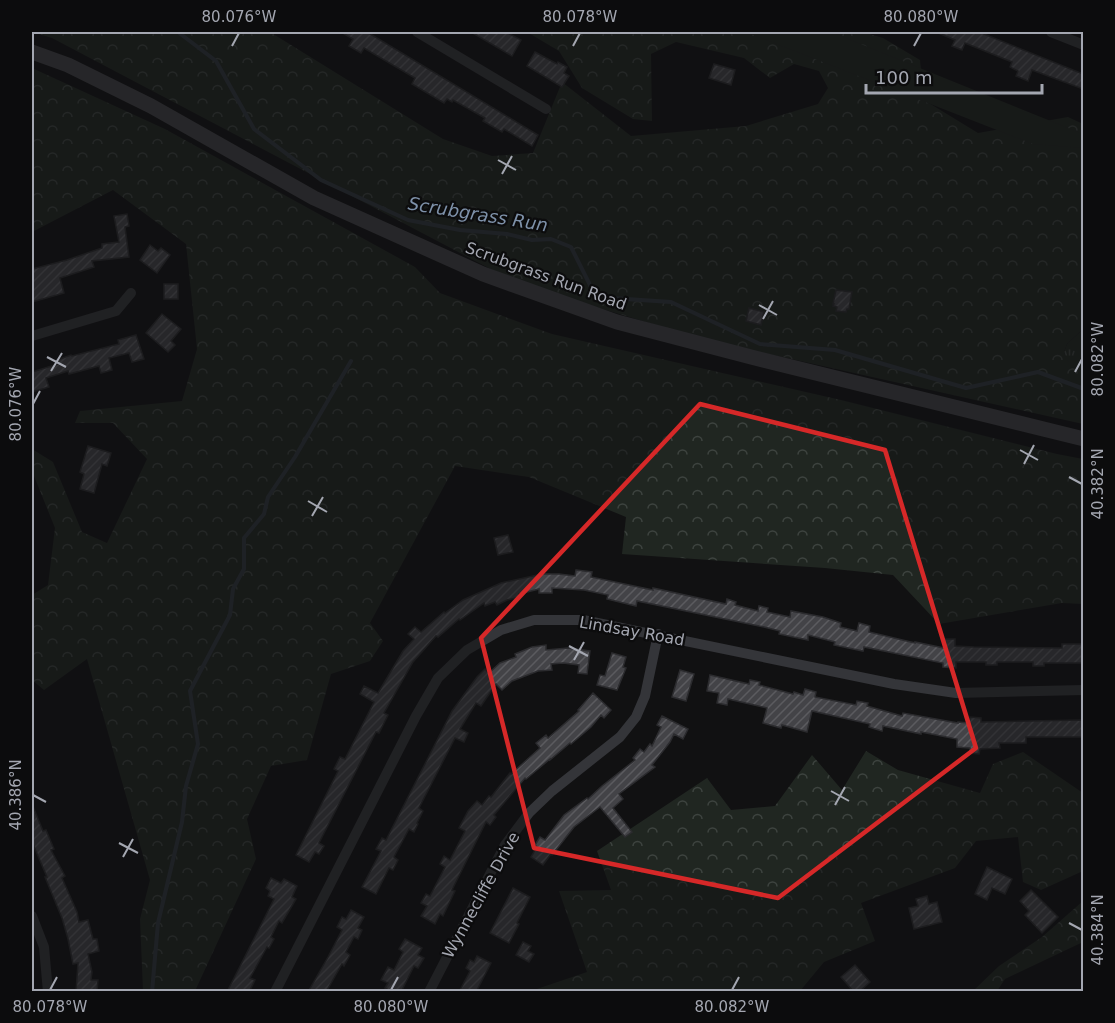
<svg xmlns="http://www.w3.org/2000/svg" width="1115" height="1023" font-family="'DejaVu Sans',sans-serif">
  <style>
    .grass { fill: url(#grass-tufts) }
    .forest { fill: url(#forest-crowns) }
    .park { fill: #202621 }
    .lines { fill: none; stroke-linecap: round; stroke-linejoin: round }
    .stream { stroke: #30363d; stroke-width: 4 }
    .building { fill: url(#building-hatch); stroke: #2b2b2e; stroke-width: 1.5 }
    .street { stroke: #343539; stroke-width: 10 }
    .secondary { stroke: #414146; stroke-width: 15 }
    .marked { fill: none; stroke: #d62828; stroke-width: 4.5; stroke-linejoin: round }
    .ticks { fill: none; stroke: #a4a7b1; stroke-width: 2 }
    .labels { text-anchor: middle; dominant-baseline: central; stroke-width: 4.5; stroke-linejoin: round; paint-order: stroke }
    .street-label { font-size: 16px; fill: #a4a7b1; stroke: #0c0c0d }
    .water-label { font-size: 18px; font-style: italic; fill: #7e91a9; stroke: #0c0c0d }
    .neatline { fill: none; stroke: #a4a7b1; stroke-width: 2 }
    .ticks-label { font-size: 15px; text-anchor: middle; fill: #a4a7b1 }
  </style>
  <defs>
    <pattern id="grass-tufts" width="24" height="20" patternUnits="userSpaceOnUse" patternTransform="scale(1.5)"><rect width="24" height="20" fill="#202621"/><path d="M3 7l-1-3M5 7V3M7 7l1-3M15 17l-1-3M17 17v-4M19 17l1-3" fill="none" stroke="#3d433f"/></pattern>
    <pattern id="forest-crowns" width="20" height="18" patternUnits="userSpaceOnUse" patternTransform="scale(1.5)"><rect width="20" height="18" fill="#202621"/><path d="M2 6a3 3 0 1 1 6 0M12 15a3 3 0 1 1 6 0" fill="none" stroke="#3d433f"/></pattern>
    <pattern id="building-hatch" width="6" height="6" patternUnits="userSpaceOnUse" patternTransform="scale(1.5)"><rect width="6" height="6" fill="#434347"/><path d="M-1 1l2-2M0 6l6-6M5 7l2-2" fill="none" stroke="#5b5b5f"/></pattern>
  </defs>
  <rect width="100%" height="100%" fill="#111112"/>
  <path class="grass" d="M1083 329V371L1066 360 1064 352 1067 344Z"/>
  <g class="forest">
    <path d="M32 32H270L443 139 492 156 533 153 562 82 631 136 746 126 818 104 828 88 819 71 794 64 770 78 744 58 676 42 651 54 652 121 633 119 582 88 559 51 527 32H863L883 38 920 60 924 100 978 133 1068 117 1083 124V329L1067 344 1064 352 1067 360 1083 371V424L706 340 519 284 52 38Z"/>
    <path d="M32 68 165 129 415 267 440 293 552 334 841 400 1057 454 1083 459V604L1062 603 939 624 893 575 825 568 622 554 626 517 529 477 455 466 370 623 383 641 370 661 331 674 307 760 271 766 247 819 256 859 195 991H143L140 919 150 880 87 659 44 690 32 680V595L48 585 55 528 32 471V449L53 462 82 532 107 543 147 459 113 423H75L80 411 182 401 197 349 186 244 113 190 32 232Z"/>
    <path d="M866 751 898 770 980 793 993 764 1023 752 1083 793V871L1041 890 1023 882 1018 837 976 841 955 868 861 903 875 941 824 962 800 991 528 992 587 972 559 891 611 890 597 851 707 778 731 810 775 806 812 755 842 790Z"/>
    <path d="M1083 901V942L1005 979 997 991H973L999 966 1042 937Z"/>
  </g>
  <path class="park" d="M746 32H831L1083 134V148L1033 144Z"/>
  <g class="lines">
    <g class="stream">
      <path d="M178 32 216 61 254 129 321 180 408 220 460 230 507 234 532 240 551 239 571 247 596 297 671 302 760 344 835 350 966 388 1038 372 1084 389"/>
      <path d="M152 992 158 923 182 822 186 786 198 744 190 691 230 615 233 589 244 569V538L264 514 268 497 295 457 351 361"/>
    </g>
  </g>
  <g class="building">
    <path d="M341 32H367L538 135 532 146 504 129 502 132 483 121 485 118 453 100 452 102 447 99 444 103 412 84 415 78 364 48 361 53 349 46 353 39Z"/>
    <path d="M471 32H506L521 40 512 56Z"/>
    <path d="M936 32H979L1083 74V89L1032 70 1028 81 1016 76 1018 71 1010 67 1012 62 965 43 962 50 952 46 955 40Z"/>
    <path d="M535 52 557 64 558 62 567 67 564 73 569 76 562 87 527 66Z"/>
    <path d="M714 64 735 70 731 85 709 78Z"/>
    <path d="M127 214 129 226 125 227 129 257 92 261 94 267 60 278 64 293 32 302V269L67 260 102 248V244L119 242 114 216Z"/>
    <path d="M150 245 158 251 161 248 170 255 157 273 140 260Z"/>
    <rect x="164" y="284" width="14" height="15"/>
    <path d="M836 290 852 292 849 309H847L846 312 836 311 837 307 833 306 834 304H833Z"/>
    <path d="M749 308 764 312 761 325 746 321Z"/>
    <path d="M162 314 181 329 171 341 175 345 168 352 146 333Z"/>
    <path d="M136 335 144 359 132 362 129 353 109 358 112 370 101 373 99 366 69 374 68 371 46 378 49 387 32 392V372L58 364 57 360 71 355 72 356 119 344 118 340Z"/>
    <path d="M88 446 111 453 107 466 102 464 94 493 80 489 84 474 80 472Z"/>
    <path d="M508 535 513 552 498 555 494 538Z"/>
    <path d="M576 570 592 572 591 577 653 590V588L726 604 727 599 736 602 735 605 758 611 759 606 768 608 767 612 790 617 791 611 823 617 841 623 840 627 857 631 859 623 870 626 869 632 915 643V642L944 648V639H955V646L974 647 1062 648V644H1083L1082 663H1044V666H1033V662H997V665H986V662H956V668L943 667V663L864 647 863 651 834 645 835 642 808 635V640L779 634 780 631 764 627 637 601 636 606 607 599 608 595 584 590 552 588V593H539V589L519 594 520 597 507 600 497 605 495 602 485 606 484 603 460 620 459 619 438 637 436 636 413 662 384 713 388 715 379 733 376 732 319 843 324 846 319 854 315 852 309 862 296 855 338 771 334 769 340 757 345 759 374 702 360 694 364 686 378 693 403 651 414 639 408 634 415 627 421 632 444 612 445 613 463 600 501 583 542 574H559L575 576Z"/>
    <path d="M546 645V650L568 648 590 651 587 674 578 673 579 665 563 663 551 664 552 670 538 671 512 681 502 690 496 684 481 706 476 703 460 729 468 733 464 742 455 738 419 808 423 811 417 823 418 824 414 832 409 829 394 857 398 860 393 870 389 868 376 894 362 887 381 851 376 849 382 838 386 840 452 711 477 677 485 669 489 673 500 663 516 657 515 654 532 647Z"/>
    <path d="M612 653 626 657 623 667 626 668 617 690 597 685 600 675 605 676Z"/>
    <path d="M680 670 694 674 686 701 672 697Z"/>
    <path d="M710 675 749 684 750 680 760 682 759 685 793 694 794 692 803 695 805 689 816 692 815 697 856 705 857 701 868 703 867 706 902 716 903 713 958 723V722L969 723 970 717 981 718V722L1083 720V737H1026V743H999L1000 748 980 749 979 754 970 753V748L957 747V739L921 732V734L883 726 882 731 869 727 870 724 812 711 807 732 782 725 781 728 763 723 767 708 728 699 727 705 717 703 719 693 707 691Z"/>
    <path d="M593 693 611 710 604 718 601 715 591 727 571 744 570 743 550 760V759L526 779 525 778 494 815 496 817 490 825 486 822 452 890 455 891 443 916 440 914 435 924 421 916 427 906 421 903 426 894 430 896 445 867 440 864 444 856 450 860 465 831 459 828 468 811 477 801 482 805 489 796 491 797 510 773 511 774 540 748 536 743 546 735 548 738 579 711 578 710Z"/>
    <path d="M662 716 688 729 683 739 674 734 670 742 652 765 655 767 619 794 623 799 613 808 632 832 625 837 600 807 574 827 552 855 551 854 543 865 531 857 537 847 535 845 540 837 545 840 564 815 587 798 588 799 602 786 635 760 633 758 640 749 644 752 650 744 652 746 661 727 657 725Z"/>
    <path d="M32 804 43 831 46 830 54 849 51 850 65 876 62 878 77 912 79 922 88 920 93 939H97L99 951 88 954 92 972 91 980H98L97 992H76L78 963 73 964 68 939 62 918 45 877H47L32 842Z"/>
    <path d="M987 867 1012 879 1005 894 992 888 987 900 975 894Z"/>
    <path d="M271 878 281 883 284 879 297 886 292 897 296 899 282 923 279 921 271 937 274 939 269 948 267 947 255 969 250 978 255 980 249 992H227L274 899 268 896 270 891 266 888Z"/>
    <path d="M513 888 530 897 517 923 519 924 509 943 490 933Z"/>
    <path d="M1031 890 1058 917 1042 933 1025 915 1029 911 1020 901Z"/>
    <path d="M927 896 929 904 937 902 942 922 914 929 909 908 918 906 916 899Z"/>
    <path d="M351 910 364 917 358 928 362 930 358 939 354 937 346 952 350 955 344 966 342 964 326 992H308L328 957 342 930 337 927 342 917 346 919Z"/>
    <path d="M405 939 422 948 418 955 424 958 418 968 414 966 401 992H392L385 988 388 983 381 980 388 967 394 970 403 952 399 949Z"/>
    <path d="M523 942 531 946 528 951 534 954 529 962 516 955Z"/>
    <path d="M477 956 491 963 476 992H459L470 971 466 968 470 960 474 962Z"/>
    <path d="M855 965 870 982 859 992H854L841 977Z"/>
  </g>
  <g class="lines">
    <g class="street">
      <path d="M417 32 546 109"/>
      <path d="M1051 32 1084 45"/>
      <path d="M32 336 116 311 131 293"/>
      <path d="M32 916 44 947 48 992"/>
      <path d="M275 992 416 716 438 678 467 650 501 630 534 620H583L894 684 956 693 1084 690"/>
      <path d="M429 992 505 845 529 813 552 791 620 737 636 717 645 696 658 634"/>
    </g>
    <path class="secondary" d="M32 52 68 65 151 106 314 198 483 274 617 322 755 358 1084 439"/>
  </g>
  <path d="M0 0H1115V1023H0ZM700 404 885 450 976 748 778 898 534 848 481 638Z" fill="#111112" fill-opacity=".55" fill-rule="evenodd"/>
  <path class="marked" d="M700 404 885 450 976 748 778 898 534 848 481 638Z"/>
  <path class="ticks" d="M232 46 239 33M573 46 580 33M914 46 921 33M498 160 516 170M502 174 512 156M759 305 777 315M763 319 773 301M47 357 66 367M51 371 62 353M1075 372 1082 359M33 404 40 391M1020 450 1038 460M1024 464 1034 445M1069 477 1082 484M308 501 327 512M312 516 323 497M569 646 588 656M574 660 584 642M831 791 849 801M33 795 46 802M835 805 845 787M119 843 138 853M123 857 133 839M1069 923 1082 930M50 990 57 977M391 990 398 977M732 990 739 977"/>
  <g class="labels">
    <g class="street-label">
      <text transform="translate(546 276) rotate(20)">Scrubgrass Run Road</text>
      <text transform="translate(632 631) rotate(10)">Lindsay Road</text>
      <text transform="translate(481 895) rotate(-61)">Wynnecliffe Drive</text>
    </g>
    <g class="water-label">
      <text transform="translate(478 214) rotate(9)">Scrubgrass Run</text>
    </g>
  </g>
  <rect width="1115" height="1023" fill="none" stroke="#0c0c0d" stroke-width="66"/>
  <path d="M866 84v9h176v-9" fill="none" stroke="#a4a7b1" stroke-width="3"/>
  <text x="875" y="84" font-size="18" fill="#a4a7b1" stroke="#0c0c0d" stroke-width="4.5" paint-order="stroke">100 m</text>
  <rect x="33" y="33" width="1049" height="957" class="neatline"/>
  <g class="ticks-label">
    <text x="239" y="22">80.076°W</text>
    <text x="580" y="22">80.078°W</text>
    <text x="921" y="22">80.080°W</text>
    <text transform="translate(1098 359) rotate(-90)" y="5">80.082°W</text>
    <text transform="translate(16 404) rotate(-90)" y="5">80.076°W</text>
    <text transform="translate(1098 484) rotate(-90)" y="5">40.382°N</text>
    <text transform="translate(16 795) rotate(-90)" y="5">40.386°N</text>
    <text transform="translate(1098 930) rotate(-90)" y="5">40.384°N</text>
    <text x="50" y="1012">80.078°W</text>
    <text x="391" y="1012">80.080°W</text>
    <text x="732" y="1012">80.082°W</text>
  </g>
</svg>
